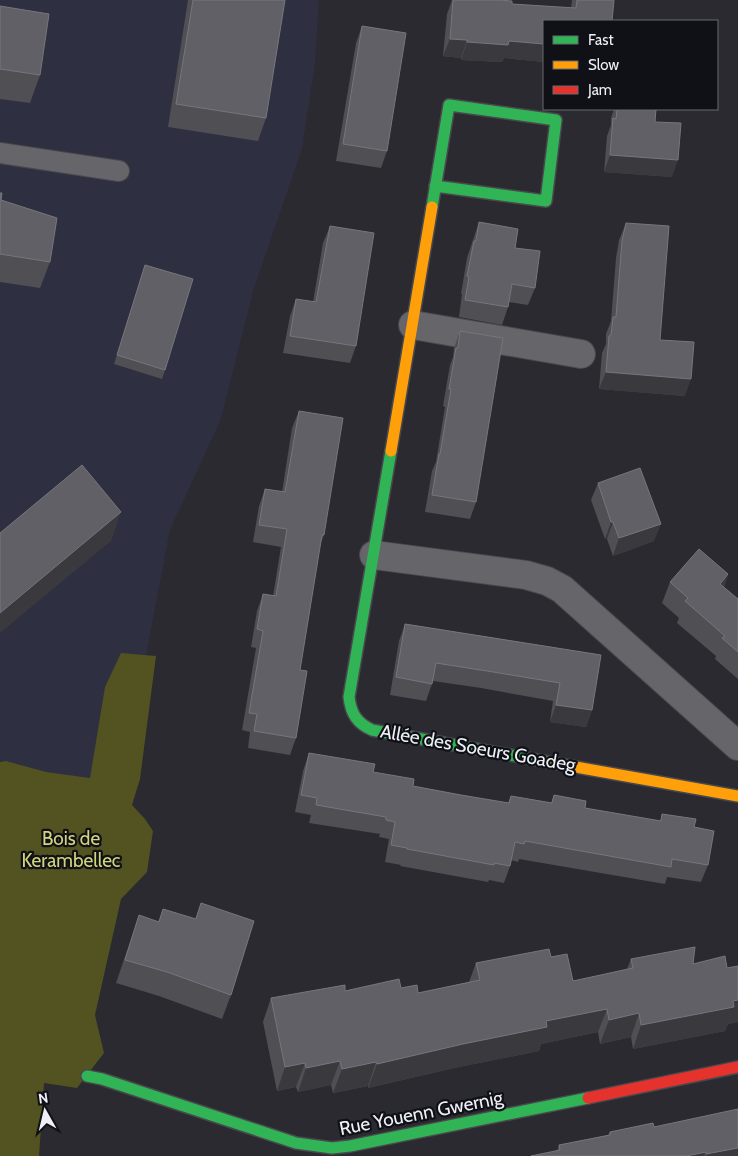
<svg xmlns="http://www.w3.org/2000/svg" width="738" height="1156" font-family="Cabin,sans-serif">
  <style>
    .built { fill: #2e2f40 }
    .forest { fill: #525321 }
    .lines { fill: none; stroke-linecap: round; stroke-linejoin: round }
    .lane-casing { stroke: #48484d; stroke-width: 22 }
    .street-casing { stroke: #48484d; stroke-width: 30 }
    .fast-casing { stroke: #48484d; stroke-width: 14 }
    .slow-casing { stroke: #48484d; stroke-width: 14 }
    .jam-casing { stroke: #48484d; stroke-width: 14 }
    .lane { stroke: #65656a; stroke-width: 20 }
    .street { stroke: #65656a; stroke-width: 28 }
    .fast { stroke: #30b455; stroke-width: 11 }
    .slow { stroke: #ff9f0a; stroke-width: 11 }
    .jam { stroke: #e5322d; stroke-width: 11 }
    .wall { fill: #4f4f54 }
    .shaded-wall { fill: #39393e }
    .building { fill: #606066; stroke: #76777c }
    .labels { text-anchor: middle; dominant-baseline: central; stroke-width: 4.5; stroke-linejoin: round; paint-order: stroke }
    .street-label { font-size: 19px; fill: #eeeff7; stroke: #101116 }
    .park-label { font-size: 19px; fill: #d1d57e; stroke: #101116 }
  </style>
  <rect width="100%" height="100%" fill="#2a2a30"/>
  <path class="built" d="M0 0H319L315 63 302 149 254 288 221 419 170 530 118 802 0 827Z"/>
  <path class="forest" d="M121 653 156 656 140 779 132 805 145 819 153 831 147 872 121 899 95 1015 104 1053 77 1088 44 1083 39 1156H0V762L6 761 46 772 90 778 105 687Z"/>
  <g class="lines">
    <defs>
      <path id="lane" d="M0 153 119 171"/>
      <g id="street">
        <path d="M413 325 581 354"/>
        <path d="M374 555 526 575 547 581 562 589 738 746"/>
      </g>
      <g id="fast">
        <path d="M432 207 449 105 556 120 546 201 435 186"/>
        <path d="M391 451 349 697C351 714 357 723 372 730L548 762"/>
        <path d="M87 1076 102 1079 296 1143 332 1148 350 1146 588 1098"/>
      </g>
      <g id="slow">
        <path d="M391 451 432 207"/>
        <path d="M548 762 738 796"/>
      </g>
      <path id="jam" d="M588 1098 738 1067"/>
    </defs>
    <use href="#lane" class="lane-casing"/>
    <use href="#street" class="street-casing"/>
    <use href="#fast" class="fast-casing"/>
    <use href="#slow" class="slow-casing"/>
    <use href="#jam" class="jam-casing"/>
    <use href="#lane" class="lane"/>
    <use href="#street" class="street"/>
    <use href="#fast" class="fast"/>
    <use href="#slow" class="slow"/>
    <use href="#jam" class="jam"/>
  </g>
  <g class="wall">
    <path d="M188 0H285L266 118 258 141 168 127Z"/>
    <path d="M452 0H499L512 4 571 8 572 0H614L544 21V62L504 58 502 62 461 60V58L443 56 447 14Z"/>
    <path d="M0 6 40 75 30 103 0 99Z"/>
    <path d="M362 26 387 151 381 168 336 161 356 43Z"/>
    <path d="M614 109H656L655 122 672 177 604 172 607 136 611 125V118Z"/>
    <path d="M0 193 1 200 50 262 40 288 0 282Z"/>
    <path d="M479 222 515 248 535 288 528 305 509 302 508 307 502 325 459 317 462 294H461L467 258Z"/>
    <path d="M626 223 660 340 685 396 599 389 602 353 606 344V334L611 321 616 258 619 240Z"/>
    <path d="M330 226 356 346 350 363 283 353 290 316 296 299 313 302 323 243Z"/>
    <path d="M145 265 165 370 162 379 114 364Z"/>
    <path d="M460 331 476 502 470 519 425 512 432 471 436 462 445 407 443 406 450 365 453 357 454 348Z"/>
    <path d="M299 411 324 535 320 545 300 670 296 738 290 755 248 748 250 732 242 730 256 648 251 647 257 611 263 594 273 596 281 547 253 542 259 506 265 489 282 492 292 428Z"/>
    <path d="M598 483 654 541 613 556 607 539H605L591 500Z"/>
    <path d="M728 574 724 587 738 599V679L715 659 716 656 677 623 679 618 662 603 670 582Z"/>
    <path d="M405 624 601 655 592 710 586 727 550 722 553 701 481 688 433 681 426 701 390 695 399 641Z"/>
    <path d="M309 753 373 772 413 786 461 795 508 803 511 796 551 803 554 795 585 808 660 821 662 814 694 827 708 865 701 882 667 877 665 884 519 859 518 862 511 860 510 866 504 883 489 880 488 882 400 866 401 865 385 862 389 839 379 837 380 834 309 823 311 815 295 812 303 771Z"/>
    <path d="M201 903 231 995 222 1019 159 996 116 983 139 915 158 922 163 909 195 919Z"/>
    <path d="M551 957 573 981 627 969 631 959 693 964 727 968 738 966V1022L728 1024 725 1031 633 1049 631 1037 600 1044 598 1032 541 1044 539 1051 454 1068 368 1088V1086L333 1093 331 1085 298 1092 296 1087 277 1091 263 1022 271 998 345 991 401 988 418 993 469 982 476 963Z"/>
    <path d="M654 1127 738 1156H531L557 1151 559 1145 608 1135 610 1132Z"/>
  </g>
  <g class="shaded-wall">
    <path d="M450 39 467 40 461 58 443 56Z"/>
    <path d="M509 41 544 44V62L504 58 502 62 461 60 467 42Z"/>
    <path d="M610 155 678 160 672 177 604 172Z"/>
    <path d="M606 372 691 379 685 396 599 389Z"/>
    <path d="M121 512 111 541 0 633V613Z"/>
    <path d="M611 522H613L607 539H605Z"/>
    <path d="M661 524 654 541 613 556 619 538Z"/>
    <path d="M728 574 721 595 720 584Z"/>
    <path d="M556 705 592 710 586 727 550 722Z"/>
    <path d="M738 1000V1022L728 1024 725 1031 633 1049 641 1025Z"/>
    <path d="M607 1009 598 1032 541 1044 539 1051 454 1068 368 1088 377 1064 546 1021Z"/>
    <path d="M639 1013 631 1037 600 1044 609 1020Z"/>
    <path d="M340 1061 331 1085 298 1092 306 1068Z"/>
    <path d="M376 1062 368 1086 333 1093 342 1069Z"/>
    <path d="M305 1063 296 1087 277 1091 285 1067Z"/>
    <path d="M738 1148V1156H706V1154Z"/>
    <path d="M706 1152 704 1156H686Z"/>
  </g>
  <g class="building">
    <path d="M193 0H285L266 118 176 104Z"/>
    <path d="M453 0H499L512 1V4L576 8 577 0H614L612 21H544V44L509 41 508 45 467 42V40L450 39Z"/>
    <path d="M0 6 49 14 40 75 0 69Z"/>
    <path d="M362 26 406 33 387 151 343 144Z"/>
    <path d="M617 109H656L655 122 681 123 678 160 610 155 613 118 616 119Z"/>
    <path d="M0 193H2L1 200 57 218 50 262 0 254Z"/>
    <path d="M479 222 518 229 515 248 540 251 535 288 512 284 508 307 465 300 469 277 467 276 474 241H476Z"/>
    <path d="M626 223 669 226 660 340 694 342 691 379 606 372 609 336 611 335 613 317H616L622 241Z"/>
    <path d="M330 226 374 233 356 346 290 336 296 299 316 302Z"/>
    <path d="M145 265 193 279 165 370 117 355Z"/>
    <path d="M460 331 503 338 476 502 432 495 439 454H440L451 389H449L456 348H458Z"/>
    <path d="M299 411 343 418 324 535H322L300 670 307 671 296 738 254 731 257 714 249 713 263 631 257 629 263 594 276 596 287 529 259 525 265 489 285 492Z"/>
    <path d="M82 465 121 512 0 613V533Z"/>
    <path d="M640 468 661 524 619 538 613 522H611L598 483Z"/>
    <path d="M699 549 728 574 720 584 738 599V652L722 638 725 636 685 601 688 598 670 582Z"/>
    <path d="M405 624 601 655 592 710 556 705 560 683 487 671 436 663 432 684 396 677Z"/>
    <path d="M309 753 375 764 373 772 414 779 413 786 461 795 509 803 511 796 552 803 554 795 586 801 585 808 661 821 662 814 696 819 694 827 714 831 708 865 672 859 671 867 525 841 524 844 515 842 510 866 494 863V865L407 849V848L391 845 395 822 386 820V817L316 805 317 798 301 795Z"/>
    <path d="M201 903 254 921 231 995 167 972 125 960 139 915 159 922 163 909 196 919Z"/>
    <path d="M695 947 693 964 725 956 727 968 738 966V1000L733 1001 734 1007 641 1025 639 1013 609 1020 607 1009 546 1021 547 1027 463 1044 377 1064 376 1062 342 1069 340 1061 306 1068 305 1063 285 1067 271 998 345 985V991L399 979 401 988 417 985 418 993 480 980 476 963 549 949 551 957 567 954 573 981 633 968 631 959Z"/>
    <path d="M738 1109V1148L706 1154V1152L686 1156H531L560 1150 559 1145 610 1135V1132L653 1123 654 1127Z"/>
  </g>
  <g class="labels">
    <g class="street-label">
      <text transform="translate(478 748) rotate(10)">Allée des Soeurs Goadeg</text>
      <text transform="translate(421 1113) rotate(-11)">Rue Youenn Gwernig</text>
    </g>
    <g class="park-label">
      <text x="71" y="838">Bois de<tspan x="71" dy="22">Kerambellec</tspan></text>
    </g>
  </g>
  <rect x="543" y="20" width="175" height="90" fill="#101116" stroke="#696a70"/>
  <rect x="553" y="36" width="25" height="8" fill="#30b455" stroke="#696a70"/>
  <text x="588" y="45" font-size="15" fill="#eeeff7">Fast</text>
  <rect x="553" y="61" width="25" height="8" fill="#ff9f0a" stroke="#696a70"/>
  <text x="588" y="70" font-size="15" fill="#eeeff7">Slow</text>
  <rect x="553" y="86" width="25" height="8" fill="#e5322d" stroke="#696a70"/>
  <text x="588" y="95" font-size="15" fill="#eeeff7">Jam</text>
  <g transform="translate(45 1111) rotate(352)" stroke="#101116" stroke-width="4" paint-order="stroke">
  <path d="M0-4L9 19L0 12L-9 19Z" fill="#eeeff7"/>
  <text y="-8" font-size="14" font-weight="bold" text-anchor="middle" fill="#eeeff7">N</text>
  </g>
</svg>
